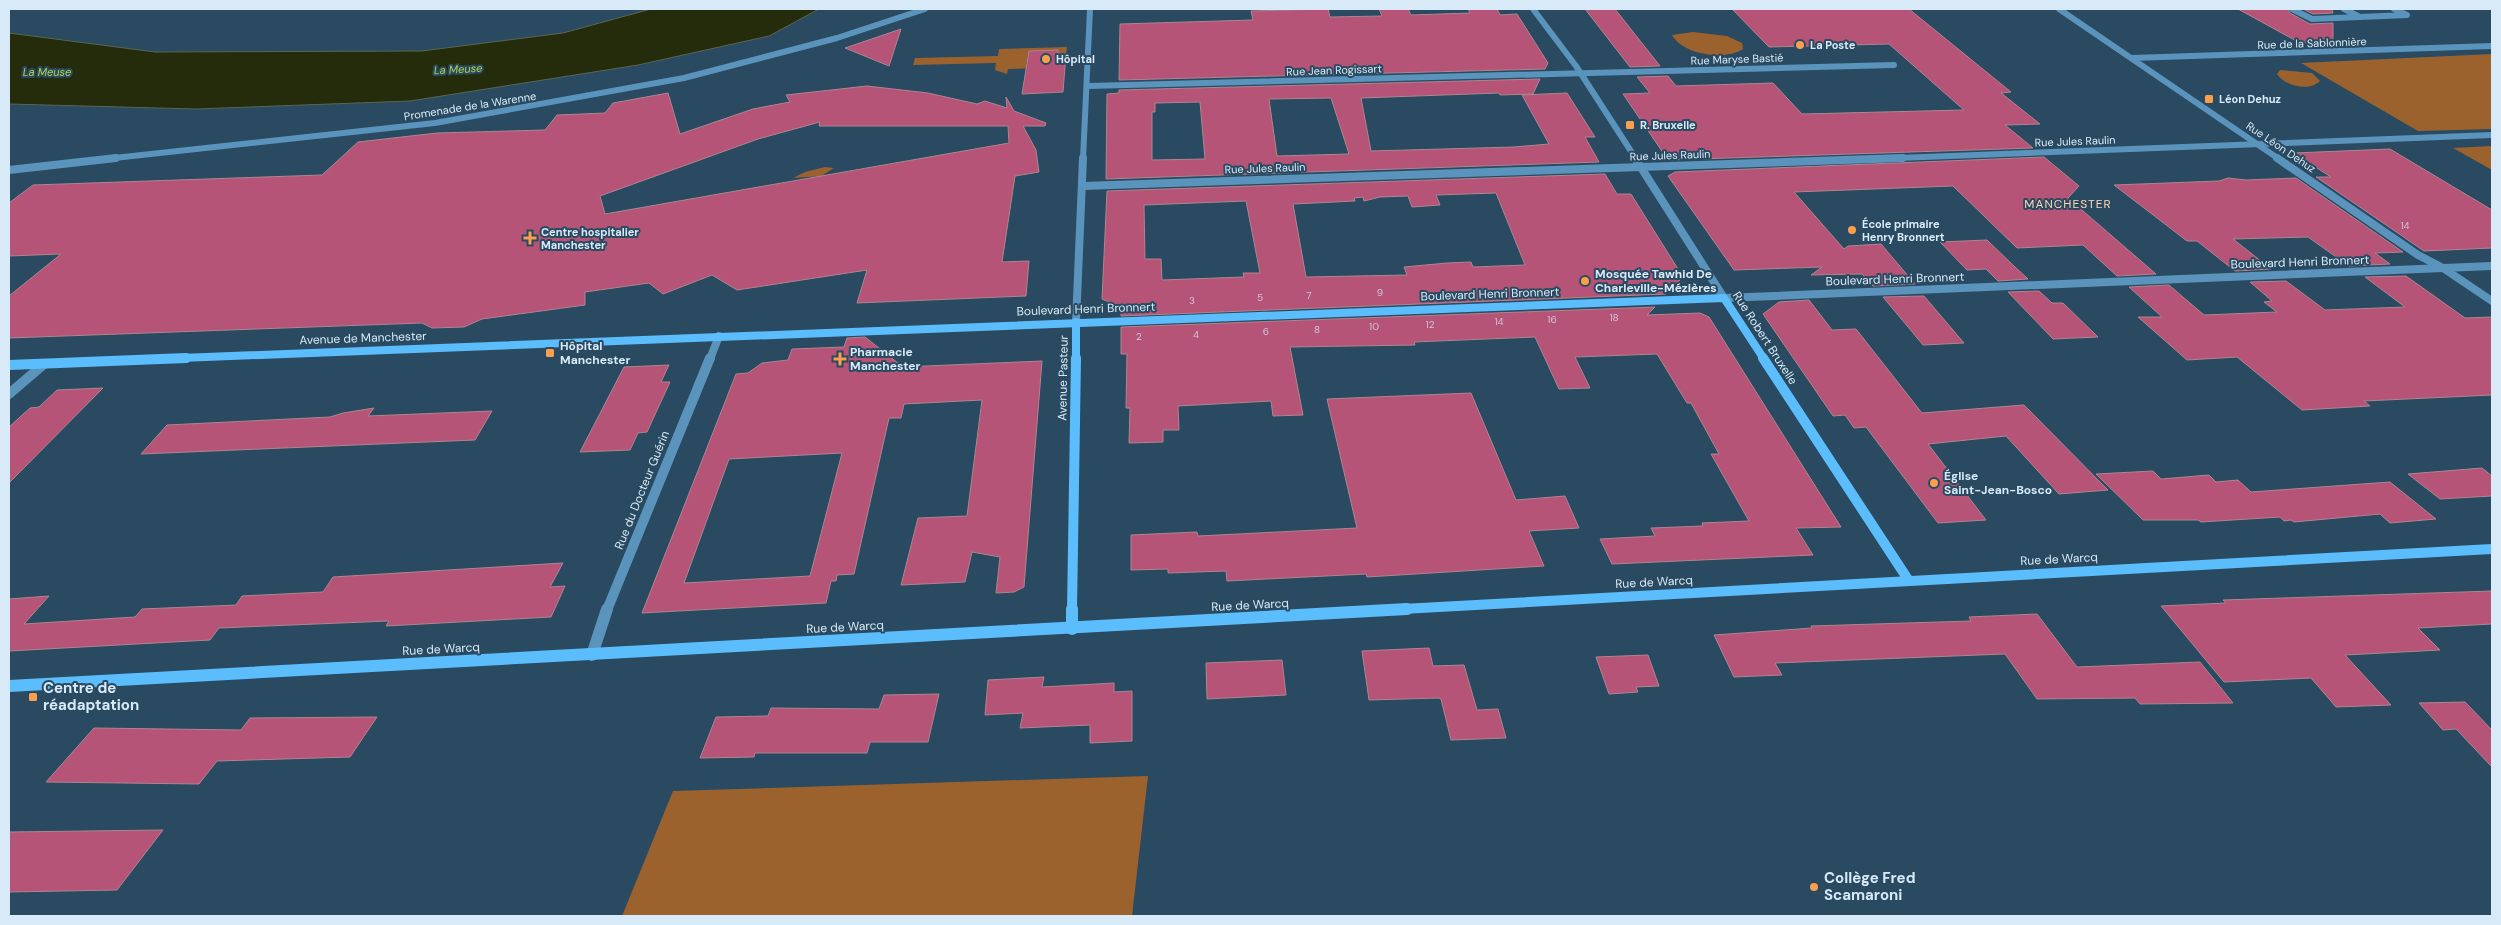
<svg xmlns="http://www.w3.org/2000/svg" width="2501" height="925" font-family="'DM Sans',sans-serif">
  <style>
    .green { fill: #9c622d }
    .water { fill: #252c0b; stroke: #5b6552 }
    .building { fill: #b55476; stroke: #af8591; fill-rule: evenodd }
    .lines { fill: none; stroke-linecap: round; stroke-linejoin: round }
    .minor-far3 { stroke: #5a93bb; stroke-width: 6 }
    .minor-far2 { stroke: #5a93bb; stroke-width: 8 }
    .minor-far1 { stroke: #5a93bb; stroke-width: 10 }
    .minor { stroke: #5a93bb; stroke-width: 12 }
    .secondary-far2 { stroke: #5cbdfd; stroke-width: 8 }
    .secondary-far1 { stroke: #5cbdfd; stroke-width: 10 }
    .secondary { stroke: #5cbdfd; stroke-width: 12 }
    .poi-dot { fill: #f99f4d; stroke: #294a60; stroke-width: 2 }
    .labels { text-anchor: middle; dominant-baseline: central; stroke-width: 4; stroke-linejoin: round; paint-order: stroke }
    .number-label { font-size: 10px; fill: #cfc4d8 }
    .far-street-label { font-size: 11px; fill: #d8eaf8; stroke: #294a60 }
    .far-poi-label { font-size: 11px; font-weight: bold; fill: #d8eaf8; stroke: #294a60; text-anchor: start }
    .far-water-label { font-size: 11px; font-style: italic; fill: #b4d04b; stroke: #294a60 }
    .far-quarter-label { font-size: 12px; letter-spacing: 1px; fill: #ffd7b8; stroke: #294a60 }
    .street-label { font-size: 12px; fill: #d8eaf8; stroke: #294a60 }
    .poi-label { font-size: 12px; font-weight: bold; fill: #d8eaf8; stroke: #294a60; text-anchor: start }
    .near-poi-label { font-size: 15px; font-weight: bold; fill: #d8eaf8; stroke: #294a60; text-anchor: start }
  </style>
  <rect width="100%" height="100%" fill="#294a60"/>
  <g class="green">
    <path d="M1693 32 1727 36 1742 43 1743 49C1725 61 1683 55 1672 35Z"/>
    <path d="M1067 47 1066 54H1058V50L1029 51 1026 65 1065 67 1008 69 1007 74 995 70 996 63 913 65 915 58 998 56 999 49Z"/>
    <path d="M2492 54V129L2418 131 2301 63Z"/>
    <path d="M2280 70 2312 73 2320 81C2309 92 2285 86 2277 74Z"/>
    <path d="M2492 146V170L2453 148Z"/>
    <path d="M825 167 834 168 821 176 793 178 805 172Z"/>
    <path d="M1148 776 1132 916H622L673 791Z"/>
  </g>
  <path class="water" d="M651 9H819L769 36 638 65 410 101 196 109 9 104V33L155 52 422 51 563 33Z"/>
  <g class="building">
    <path d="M1328 9 1330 17 1382 16 1379 9H1408L1411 15 1470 13 1468 9H1497L1500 15 1517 14 1548 63 1545 69 1119 80 1120 24 1253 20 1251 11Z"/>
    <path d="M1585 9H1615L1660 66 1630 67Z"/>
    <path d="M1732 9H1909L2011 92 2001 93 2040 124 2005 125 2033 148 1668 160 1623 94 1650 93 1637 77 1668 76 1676 86 1773 83 1802 114 1964 110 1889 44 1769 47Z"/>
    <path d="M2238 9H2287L2290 13 2310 24 2333 23V42L2300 43Z"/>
    <path d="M2303 9H2332L2333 13 2313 14Z"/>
    <path d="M901 29 889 66 845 48Z"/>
    <path d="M1058 50V54H1066L1063 92 1022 94 1029 51Z"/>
    <path d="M1540 79 1533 94 1500 95 1499 93 1361 98 1371 151 1514 147 1549 144 1522 95 1567 93 1595 137H1585L1599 162 1106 179 1107 94 1119 93V90ZM1331 98 1349 154 1277 156 1269 99ZM1200 102 1205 159 1152 160V112H1155V103Z"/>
    <path d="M867 86 928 93 977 104 985 101 1007 108 1006 97 1014 111 1046 123 1045 126H1023L1036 150 1039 172 1015 176 1002 262 1029 261 1026 296 857 303 867 270 737 290 712 275 663 294 649 283 585 292V305L482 319 464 327 432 328 422 323 9 338V296L61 254 9 256V203L33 185 322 175 358 142 437 133 545 130 557 115 605 113 613 103 668 93 680 134 753 109 790 102 786 95ZM820 122 819 126H1008L1009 143 605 214 600 196 758 139Z"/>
    <path d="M2390 149 2492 210V248L2424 251 2316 177H2331L2294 153Z"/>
    <path d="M2044 157 2079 186 2068 198 2156 274 2117 276 2083 245 2017 248 1953 186 1794 192 1844 249 1848 246 1881 244 1915 284 1873 286 1862 274 1811 275 1822 267 1734 270 1668 176 1675 172Z"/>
    <path d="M1605 174 1617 194H1631L1683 277 1666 294 1121 316V307L1102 299 1107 191ZM1496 193 1525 265 1473 267 1471 262 1447 263 1404 267 1407 275 1306 277 1293 204 1355 201 1354 198 1363 197 1364 201 1380 197 1408 196 1412 207 1440 205 1436 195ZM1246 201 1260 273H1243L1244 277 1162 280 1161 259H1145L1144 205Z"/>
    <path d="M2228 178 2246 180 2296 178 2403 252 2375 253 2390 264 2349 266 2308 237 2233 239 2271 269 2235 271 2197 241H2187L2114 185 2219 181Z"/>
    <path d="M1987 240 2015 267 2028 279 1998 281 1986 269 1967 270 1940 242Z"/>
    <path d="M2406 276 2465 318 2492 317V395L2364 401 2370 406 2302 410 2237 357 2187 360 2138 317H2162L2129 287 2169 285 2204 315 2277 312 2264 302 2272 301 2250 282 2286 281 2325 310 2405 307 2365 277Z"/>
    <path d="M2039 291 2052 303H2063L2098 337 2053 339 2008 292Z"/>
    <path d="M1924 296 1964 343 1923 345 1883 297Z"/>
    <path d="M1809 300 1832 330 1856 329 1922 413 2024 405 2108 490 2059 494 2006 436 1928 444 1986 520 1938 523 1866 427 1854 428 1845 415 1833 416 1763 314 1779 302Z"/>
    <path d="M1655 307 1647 315 1700 313 1709 317 1841 527 1796 528 1813 555 1612 564 1600 539 1655 536 1651 528 1703 526 1702 523 1749 521 1711 454H1719L1691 403H1687L1657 354 1575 357 1590 388 1559 389 1535 337 1414 342 1415 345 1290 347 1303 415 1273 416 1271 401 1178 406 1179 430H1163V442L1129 443 1130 408H1126L1127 354H1121V327Z"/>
    <path d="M865 337 903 367 1042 361 1024 587 1014 592 996 593 1000 557 972 552 965 582 901 585 918 518 967 516 982 400 904 404 901 418H889L854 574 837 575 836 581H831L826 603 642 613 736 374 748 373 762 363 788 360 792 349 844 347 847 338ZM842 453 810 576 684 583 729 459Z"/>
    <path d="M669 365 661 382H670L647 432 638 433 630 450 580 452 624 367Z"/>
    <path d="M103 388 9 483V427L30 408 39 407 57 390Z"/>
    <path d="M1471 393 1516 500 1565 496 1579 528 1529 531 1544 566 1367 577 1366 574 1227 581 1226 571 1168 573V569L1131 570V535L1197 532 1198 536 1357 528 1327 399Z"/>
    <path d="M374 408 368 416 492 411 475 440 141 454 167 425 330 417 343 413Z"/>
    <path d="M2482 468 2492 476V496L2440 499 2408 474Z"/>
    <path d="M2153 471 2161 479 2209 475 2216 482 2238 480 2251 492 2390 482 2436 519 2390 523 2380 514 2294 522 2291 520 2284 521 2280 517 2201 522 2198 520H2143L2096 474Z"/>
    <path d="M563 563 550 587 565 586 551 617 386 626 389 621 219 628 210 640 9 651V599L49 596 24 624 135 617 142 609 236 605 242 596 323 592 333 577Z"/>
    <path d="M2492 591V624L2418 628 2440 650 2345 655 2391 705 2336 707 2311 678 2224 682 2161 606 2226 603 2223 600Z"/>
    <path d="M2037 614 2077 667 2200 662 2233 703 2140 704 2135 698 2037 699 2005 654 1775 663 1782 675 1734 677 1714 635 1812 628 1811 626 1971 621 1969 617Z"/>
    <path d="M1429 648 1433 666 1464 665 1477 710 1498 709 1506 738 1451 740 1441 699 1439 698 1369 700 1362 651Z"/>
    <path d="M1648 655 1659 686 1636 687 1638 692 1609 694 1596 657Z"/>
    <path d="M1282 660 1286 695 1207 699 1206 663Z"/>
    <path d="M1044 677 1042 687 1114 683V692L1132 691V741L1090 743V725L1020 728 1023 713 985 715 988 680Z"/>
    <path d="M939 694 928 742H870L867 753H755L754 757 700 758 716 717 768 716 771 708 879 709 884 695Z"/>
    <path d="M2465 702 2492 730V767L2456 729 2443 730 2419 703Z"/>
    <path d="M377 717 350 757 217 761 199 784 46 782 94 728 241 730 250 718Z"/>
    <path d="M163 830 117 890 9 892V832Z"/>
  </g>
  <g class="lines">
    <g class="minor-far3">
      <path d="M1533 9 1576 66 1636 159"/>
      <path d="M2059 9 2279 159"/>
      <path d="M2292 9 2312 19 2407 15 2394 9"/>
      <path d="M2344 9 2360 17"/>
      <path d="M2132 58 2492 46"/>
      <path d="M1088 86 1894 65"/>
      <path d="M105 159 435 123 684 78 837 38 925 9"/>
      <path d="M1083 159 1090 9"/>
      <path d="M1872 159 2492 135"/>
    </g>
    <g class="minor-far2">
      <path d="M1635 158 1724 298 2492 266"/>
      <path d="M2277 158 2418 255 2443 268 2492 301"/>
      <path d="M9 170 116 158"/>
      <path d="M1083 186 1903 158"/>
      <path d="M1076 322 1083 158"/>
      <path d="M710 359 719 336"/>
    </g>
    <g class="minor-far1">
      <path d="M9 394 44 364"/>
      <path d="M607 610 710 358"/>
    </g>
    <path class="minor" d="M592 655 607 609"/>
    <g class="secondary-far2">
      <path d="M155 359 1724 298 1764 359"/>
      <path d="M1076 359V322"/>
    </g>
    <g class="secondary-far1">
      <path d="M1763 358 1909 581"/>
      <path d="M9 365 186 358"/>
      <path d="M1072 610 1076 358"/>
      <path d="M1384 610 2492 549"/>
    </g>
    <g class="secondary">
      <path d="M1072 629V609"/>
      <path d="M9 686 1407 609"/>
    </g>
  </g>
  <g class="poi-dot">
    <circle cx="1800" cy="45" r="5"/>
    <circle cx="1046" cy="59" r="5"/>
    <rect x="2204" y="94" width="10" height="10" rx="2.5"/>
    <rect x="1625" y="120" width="10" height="10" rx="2.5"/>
    <circle cx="1852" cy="230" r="5"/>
    <path d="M527.5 230.5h5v5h5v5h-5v5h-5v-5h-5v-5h5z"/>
    <circle cx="1585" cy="281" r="5"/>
    <rect x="545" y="348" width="10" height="10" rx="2.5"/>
    <path d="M837.5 351.5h5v5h5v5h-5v5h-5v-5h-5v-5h5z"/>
    <circle cx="1934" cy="483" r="5"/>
    <rect x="28" y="692" width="10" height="10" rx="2.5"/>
    <circle cx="1814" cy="887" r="5"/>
  </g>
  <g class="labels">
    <g class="number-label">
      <text x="2405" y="225">14</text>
      <text x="1380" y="292">9</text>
      <text x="1309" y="295">7</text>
      <text x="1260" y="297">5</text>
      <text x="1192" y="300">3</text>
      <text x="1614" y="317">18</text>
      <text x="1552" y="319">16</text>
      <text x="1499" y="321">14</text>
      <text x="1430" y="324">12</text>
      <text x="1374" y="326">10</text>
      <text x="1317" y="329">8</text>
      <text x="1266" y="331">6</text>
      <text x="1196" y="334">4</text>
      <text x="1139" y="336">2</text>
    </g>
    <g class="far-street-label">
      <text transform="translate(2312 43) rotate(-2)">Rue de la Sablonnière</text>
      <text transform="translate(1737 59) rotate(-2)">Rue Maryse Bastié</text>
      <text transform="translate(1334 70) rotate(-2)">Rue Jean Rogissart</text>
      <text transform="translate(470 106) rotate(-9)">Promenade de la Warenne</text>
      <text transform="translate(2075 141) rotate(-2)">Rue Jules Raulin</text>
      <text transform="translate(2281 147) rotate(34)">Rue Léon Dehuz</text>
      <text transform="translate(1670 155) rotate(-2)">Rue Jules Raulin</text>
      <text transform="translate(1265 168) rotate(-2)">Rue Jules Raulin</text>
    </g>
    <g class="far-poi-label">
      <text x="1810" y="45">La Poste</text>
      <text x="1056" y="59">Hôpital</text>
      <text x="2219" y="99">Léon Dehuz</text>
      <text x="1640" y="125">R. Bruxelle</text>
      <text x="1862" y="224">École primaire<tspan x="1862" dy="13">Henry Bronnert</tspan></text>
      <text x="541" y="232">Centre hospitalier<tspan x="541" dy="13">Manchester</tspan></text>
    </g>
    <g class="far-water-label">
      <text transform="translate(458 69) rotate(-3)">La Meuse</text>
      <text x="47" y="72">La Meuse</text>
    </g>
    <g class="far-quarter-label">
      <text x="2068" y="204">MANCHESTER</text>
    </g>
    <g class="street-label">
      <text transform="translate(2300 262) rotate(-2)">Boulevard Henri Bronnert</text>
      <text transform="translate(1895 279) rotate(-2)">Boulevard Henri Bronnert</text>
      <text transform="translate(1490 294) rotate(-2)">Boulevard Henri Bronnert</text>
      <text transform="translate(1086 309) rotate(-2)">Boulevard Henri Bronnert</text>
      <text transform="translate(363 338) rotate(-2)">Avenue de Manchester</text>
      <text transform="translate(1765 338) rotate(57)">Rue Robert Bruxelle</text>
      <text transform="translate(1063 378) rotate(-89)">Avenue Pasteur</text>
      <text transform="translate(642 490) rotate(-68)">Rue du Docteur Guérin</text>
      <text transform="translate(2059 559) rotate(-3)">Rue de Warcq</text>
      <text transform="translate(1654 582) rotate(-3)">Rue de Warcq</text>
      <text transform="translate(1250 605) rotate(-3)">Rue de Warcq</text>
      <text transform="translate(845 627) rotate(-3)">Rue de Warcq</text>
      <text transform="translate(441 649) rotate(-3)">Rue de Warcq</text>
    </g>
    <g class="poi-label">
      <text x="1595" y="274">Mosquée Tawhid De<tspan x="1595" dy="14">Charleville-Mézières</tspan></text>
      <text x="560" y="346">Hôpital<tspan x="560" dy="14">Manchester</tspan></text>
      <text x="850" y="352">Pharmacie<tspan x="850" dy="14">Manchester</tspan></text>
      <text x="1944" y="476">Église<tspan x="1944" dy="14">Saint-Jean-Bosco</tspan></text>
    </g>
    <g class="near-poi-label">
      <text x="43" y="688">Centre de<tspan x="43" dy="17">réadaptation</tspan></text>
      <text x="1824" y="878">Collège Fred<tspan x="1824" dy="17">Scamaroni</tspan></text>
    </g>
  </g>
  <rect width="2501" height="925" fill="none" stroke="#d8eaf8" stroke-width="20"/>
</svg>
